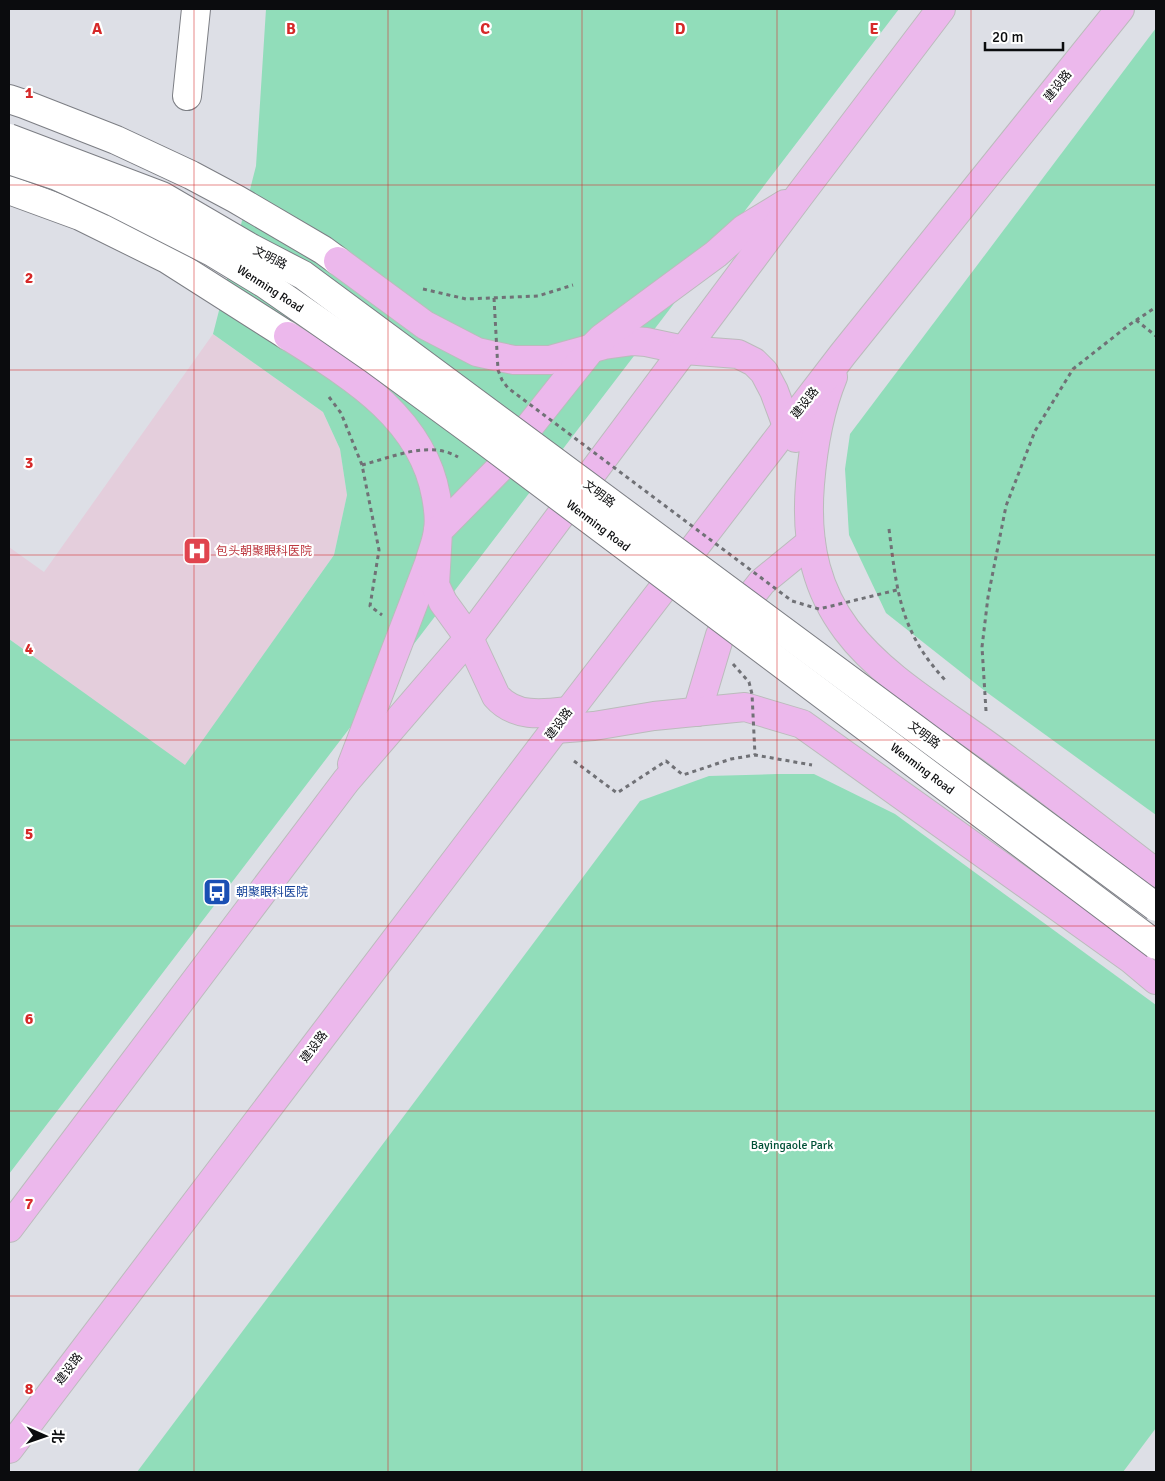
<svg xmlns="http://www.w3.org/2000/svg" width="1165" height="1481" font-family="Signika,'Noto Sans SC',sans-serif">
  <style>
    .medical { fill: #e4cedc }
    .green { fill: #91ddba }
    .lines { fill: none; stroke-linecap: round; stroke-linejoin: round }
    .minor-casing { stroke: #7c7e84; stroke-width: 30 }
    .tertiary-casing { stroke: #7c7e84; stroke-width: 30 }
    .primary-casing { stroke: #bbbbbc; stroke-width: 30 }
    .path { stroke: #707176; stroke-width: 3; stroke-dasharray: 4 4; stroke-linecap: butt }
    .minor { stroke: #fff; stroke-width: 28 }
    .tertiary { stroke: #fff; stroke-width: 28 }
    .primary { stroke: #ecb8ec; stroke-width: 28 }
    .secondary-bridge-casing { stroke: #7c7e84; stroke-width: 30; stroke-linecap: butt }
    .path-bridge { stroke: #707176; stroke-width: 3; stroke-dasharray: 4 4; stroke-linecap: butt }
    .secondary-bridge { stroke: #fff; stroke-width: 28 }
    .grid { fill: none; stroke: #d62828; stroke-width: 1; stroke-opacity: 0.55 }
    .labels { text-anchor: middle; dominant-baseline: central; stroke-width: 4.5; stroke-linejoin: round; paint-order: stroke }
    .street-label { font-size: 12px; fill: #0b0c0e; stroke: #fff }
    .health-label { font-size: 12px; fill: #be3a42; stroke: #fff; text-anchor: start }
    .transit-label { font-size: 12px; fill: #164399; stroke: #fff; text-anchor: start }
    .park-label { font-size: 12px; fill: #005036; stroke: #fff }
    .grid-label { font-size: 16px; text-anchor: middle; font-weight: bold; fill: #d62828; stroke: #fff; stroke-width: 4.5; stroke-linejoin: round; paint-order: stroke }
  </style>
  <rect width="100%" height="100%" fill="#dddfe6"/>
  <path class="medical" d="M213 334 323 412 340 449 347 495 334 555 185 766 9 639V547L44 572Z"/>
  <g class="green">
    <path d="M266 9H899L9 1174V639L185 765 334 555 347 495 340 449 323 412 213 334 256 166Z"/>
    <path d="M1156 28V815L985 691 886 613 849 535 845 469 850 434Z"/>
    <path d="M777 774H814L895 814 1156 1005V1428L1123 1472H137L640 801 709 776Z"/>
  </g>
  <g class="lines">
    <defs>
      <path id="minor" d="M187 96 196 9"/>
      <g id="tertiary">
        <path d="M9 99 24 104 116 140 191 175 236 199 323 250 338 261"/>
        <path d="M9 190 80 216 167 259 288 336"/>
      </g>
      <g id="primary">
        <path d="M338 261 425 325 477 352 495 356 514 360H550L604 345 633 341 646 342 684 350 738 354 754 362 764 372 774 391 787 426 796 438"/>
        <path d="M288 336C350 375 422 417 436 496 438 507 440 519 438 530 437 541 432 552 429 563L352 764"/>
        <path d="M833 377C819 411 813 448 810 484 798 630 887 673 990 747 1047 788 1101 831 1156 873"/>
        <path d="M569 711C543 714 515 718 496 696L469 638 443 602 435 585 438 531 502 466 529 427 591 349 602 338 716 254 744 229 785 204"/>
        <path d="M697 712 720 635 762 582 811 542"/>
        <path d="M556 729 594 726 654 716 745 707 802 724 1131 959 1156 980"/>
        <path d="M9 1228 346 781 469 638 799 196 941 9"/>
        <path d="M9 1449 569 711 843 354 1120 9"/>
      </g>
    </defs>
    <use href="#minor" class="minor-casing"/>
    <use href="#tertiary" class="tertiary-casing"/>
    <use href="#primary" class="primary-casing"/>
    <g class="path">
      <path d="M423 289 466 299 538 296 573 285"/>
      <path d="M1136 320 1156 336"/>
      <path d="M329 397 341 413 362 465 379 550 370 606 382 615"/>
      <path d="M889 529C897 592 900 632 946 681"/>
      <path d="M986 711 982 647 988 597 1006 506 1035 431 1073 369 1129 325 1156 307"/>
      <path d="M574 761 617 793 666 761 683 775 731 759 755 755 812 765"/>
    </g>
    <use href="#minor" class="minor"/>
    <use href="#tertiary" class="tertiary"/>
    <use href="#primary" class="primary"/>
    <defs>
      <g id="secondary-bridge">
        <path d="M9 138 162 196 251 248 303 275 1156 907"/>
        <path d="M9 160 57 176 114 202 212 252 265 284 373 359 485 441 1156 945"/>
      </g>
    </defs>
    <use href="#secondary-bridge" class="secondary-bridge-casing"/>
    <g class="path-bridge">
      <path d="M494 298 498 370 502 380 508 388 792 601 819 609 897 590"/>
      <path d="M362 465C393 457 429 440 458 457"/>
      <path d="M733 664 749 682 752 694 755 755"/>
    </g>
    <use href="#secondary-bridge" class="secondary-bridge"/>
  </g>
  <path class="grid" d="M194 9V1472M388 9V1472M582 9V1472M777 9V1472M971 9V1472M9 185H1156M9 370H1156M9 555H1156M9 740H1156M9 926H1156M9 1111H1156M9 1296H1156"/>
  <defs>
    <symbol id="hospital-square" viewBox="-11 -11 22 22"><rect x="-9" y="-9" width="18" height="18" rx="4" fill="#e0444e" stroke="#fff"/><path d="M-5-5h3v3.5h4V-5h3V5h-3V1.5h-4V5h-3Z" fill="#fff"/></symbol>
    <symbol id="bus-square" viewBox="-11 -11 22 22"><rect x="-9" y="-9" width="18" height="18" rx="4" fill="#1a4fb4" stroke="#fff"/><path d="M-5-6H5V4H4V6H2V4H-2V6H-4V4H-5ZM-3.5-4V0h7V-4ZM-3.5 1.2v1.5H-2V1.2ZM2 1.2v1.5H3.5V1.2Z" fill="#fff"/></symbol>
  </defs>
  <g fill-rule="evenodd">
    <use href="#hospital-square" x="181" y="535" width="32" height="32"/>
    <use href="#bus-square" x="201" y="876" width="32" height="32"/>
  </g>
  <g class="labels">
    <g class="street-label">
      <text transform="translate(1058 86) rotate(-51)">建设路</text>
      <text transform="translate(270 258) rotate(27)">文明路</text>
      <text transform="translate(270 289) rotate(33)">Wenming Road</text>
      <text transform="translate(805 403) rotate(-52)">建设路</text>
      <text transform="translate(599 494) rotate(37)">文明路</text>
      <text transform="translate(598 526) rotate(37)">Wenming Road</text>
      <text transform="translate(559 724) rotate(-53)">建设路</text>
      <text transform="translate(924 735) rotate(37)">文明路</text>
      <text transform="translate(922 769) rotate(37)">Wenming Road</text>
      <text transform="translate(314 1047) rotate(-53)">建设路</text>
      <text transform="translate(69 1369) rotate(-53)">建设路</text>
    </g>
    <g class="health-label">
      <text x="216" y="551">包头朝聚眼科医院</text>
    </g>
    <g class="transit-label">
      <text x="236" y="892">朝聚眼科医院</text>
    </g>
    <g class="park-label">
      <text x="792" y="1145">Bayingaole Park</text>
    </g>
  </g>
  <g class="grid-label">
    <text x="97" y="34">A</text>
    <text x="291" y="34">B</text>
    <text x="485" y="34">C</text>
    <text x="680" y="34">D</text>
    <text x="874" y="34">E</text>
    <text x="29" y="98">1</text>
    <text x="29" y="283">2</text>
    <text x="29" y="468">3</text>
    <text x="29" y="654">4</text>
    <text x="29" y="839">5</text>
    <text x="29" y="1024">6</text>
    <text x="29" y="1209">7</text>
    <text x="29" y="1394">8</text>
  </g>
  <rect width="1165" height="1481" fill="none" stroke="#0b0c0e" stroke-width="20"/>
  <g transform="translate(45 1436) rotate(92)" stroke="#ffffff" stroke-width="4" paint-order="stroke">
  <path d="M0-4L9 19L0 12L-9 19Z" fill="#0b0c0e"/>
  <text y="-8" font-size="14" font-weight="bold" text-anchor="middle" fill="#0b0c0e">北</text>
  </g>
  <path d="M985 42v8h78v-8" fill="none" stroke="#0b0c0e" stroke-width="2.5"/>
  <text x="992" y="42" font-size="15" fill="#0b0c0e" stroke="#ffffff" stroke-width="4" paint-order="stroke">20 m</text>
</svg>
